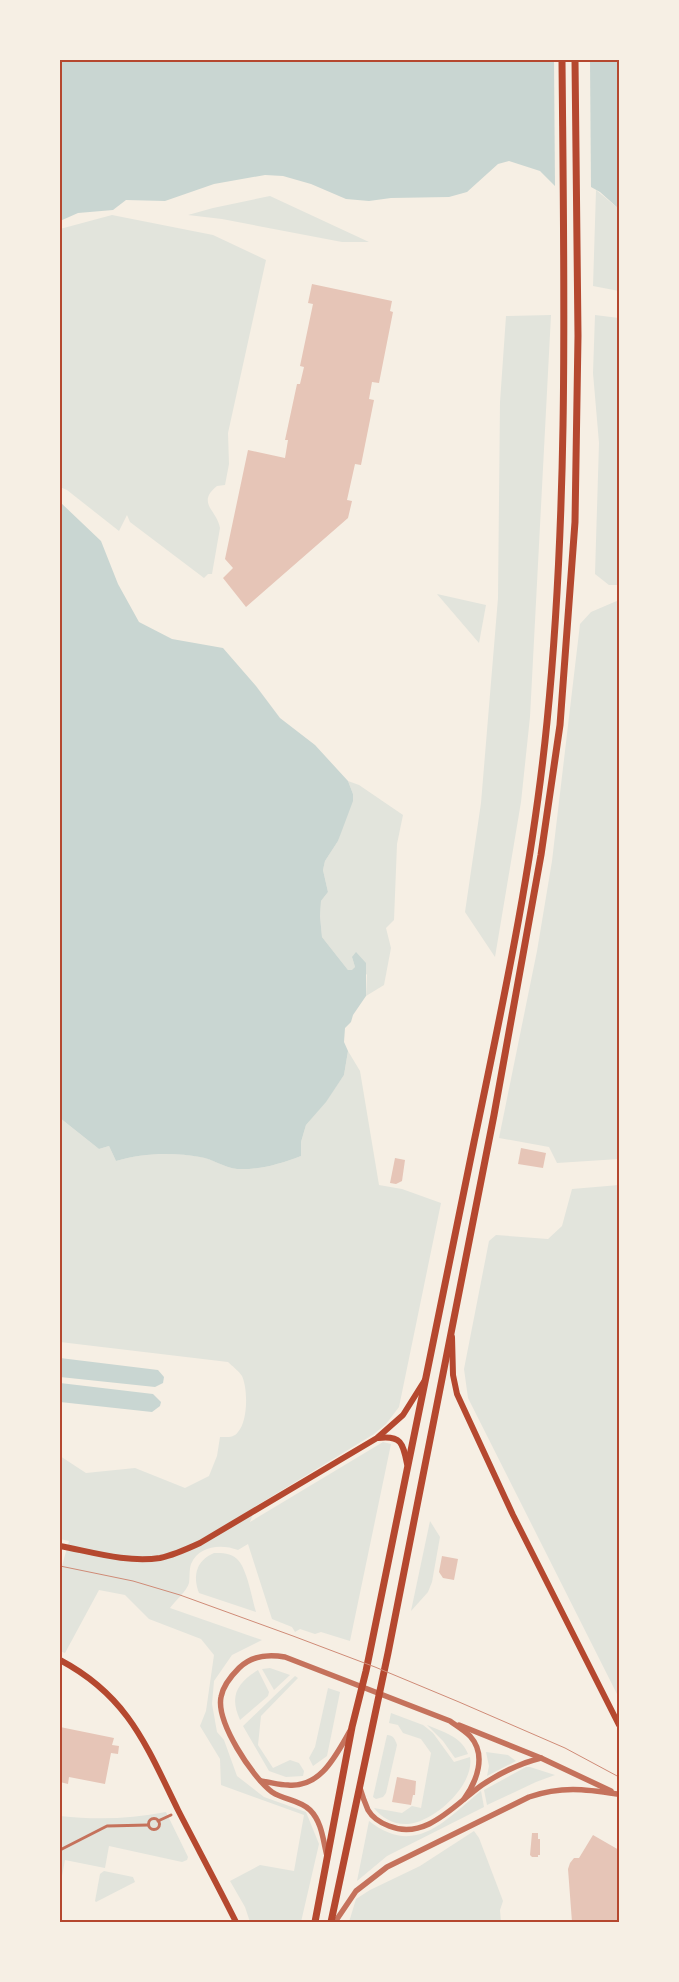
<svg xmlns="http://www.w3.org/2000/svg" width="679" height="1982" font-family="'PT Sans Narrow',sans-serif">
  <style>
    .green { fill: #e2e4dc }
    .water { fill: #c9d6d2 }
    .pier { fill: #f6efe4 }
    .building { fill: #e6c5b7 }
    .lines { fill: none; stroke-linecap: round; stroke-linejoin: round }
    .pedestrian { stroke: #c5725c; stroke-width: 3 }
    .tertiary { stroke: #c5725c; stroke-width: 5.5 }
    .secondary { stroke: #b5482f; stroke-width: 6 }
    .primary { stroke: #b5482f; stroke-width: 7 }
    .tram { stroke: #cf8b77; stroke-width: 1 }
    .neatline { fill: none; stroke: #b5482f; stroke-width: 2 }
  </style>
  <rect width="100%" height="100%" fill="#f6efe4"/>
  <g class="green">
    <path d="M596 190 619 209V291L593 286Z"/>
    <path d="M270 196 369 242H342L222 219 188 215 213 208Z"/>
    <path d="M112 215 213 235 266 260 228 433 229 464 225 485 217 486C196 503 217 510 220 528L212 574H208L204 578 130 522 127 515 119 531 67 490 60 487V229Z"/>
    <path d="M551 315 530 717 521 802 495 957 465 912 481 803 498 598 500 402 506 316Z"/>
    <path d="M595 315 619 318V585H609L595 574 599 443 593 373Z"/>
    <path d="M437 594 486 605 479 643Z"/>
    <path d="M619 600V1159L557 1163 549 1147 499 1138 537 951 552 861 580 624 591 612Z"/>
    <path d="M348 781 359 785 403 815 397 844 394 920 386 928 391 948 384 985 366 996 367 975 352 957 355 967 353 970H348L322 937 320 916 321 901 328 892 323 870 325 861 338 841 353 794Z"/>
    <path d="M348 1051 360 1071 379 1185 402 1189 441 1203 399 1407 386 1424 374 1434 256 1506 250 1522 383 1442 391 1444 350 1641 321 1632 315 1634 300 1629 295 1632 292 1627 272 1619 248 1544 238 1550C222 1544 199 1545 191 1564 189 1570 190 1577 189 1583 187 1591 175 1601 170 1608L262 1640 232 1655 214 1681 212 1704 217 1732 224 1740 237 1776 264 1797 306 1812 319 1844 301 1922H250L245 1907 230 1881 260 1865 294 1871 304 1815 221 1785 220 1759 200 1726 206 1711 214 1655 201 1639 149 1619 125 1595 99 1590 65 1653 60 1651V1573L69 1541 60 1539V1456L86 1473 135 1468 185 1488 209 1476 217 1456 220 1437C227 1437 234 1438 238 1432 248 1421 248 1389 242 1376 239 1371 232 1366 228 1362L60 1342V1118L99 1149 109 1146 116 1161C141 1153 174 1152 201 1157 213 1159 225 1168 237 1169 260 1170 280 1164 301 1156V1142L306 1125 326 1101 344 1075Z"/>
    <path d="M619 1185V1698L468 1398 464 1369 489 1241 496 1235 548 1239 562 1226 572 1189Z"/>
    <path d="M430 1521 440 1537 432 1582 428 1592 411 1611Z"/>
    <path d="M214 1553C222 1553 231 1553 237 1559 247 1568 252 1599 256 1612L199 1593C192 1575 197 1560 214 1553Z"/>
    <path d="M270 1668 290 1675 274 1690 262 1669Z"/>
    <path d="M258 1670 269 1692 268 1696 240 1720C229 1696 237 1683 258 1670Z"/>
    <path d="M295 1676 298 1678 261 1716 258 1745 273 1768 290 1760 299 1763 304 1771 303 1776 286 1777 269 1771 243 1726Z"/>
    <path d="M328 1688 340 1692 327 1756 313 1766 309 1758 315 1747Z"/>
    <path d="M391 1713 423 1725 433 1733 454 1762 470 1757C475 1785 434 1822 408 1824 394 1825 382 1818 374 1808L402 1813 412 1806 421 1808 431 1753 421 1739 403 1733 398 1725 389 1723Z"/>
    <path d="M427 1725C443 1732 461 1736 468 1754L455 1758 443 1741Z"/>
    <path d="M387 1735C393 1735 395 1739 397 1745L386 1793 383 1797 376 1799 373 1797Z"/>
    <path d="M486 1752 508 1755 516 1761 487 1776 489 1766Z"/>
    <path d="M526 1767H530L555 1775 536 1782 487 1805 484 1790Z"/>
    <path d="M481 1791 484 1807 387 1856 357 1881 369 1821C416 1858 446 1819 481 1791Z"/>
    <path d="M166 1812 188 1857 187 1860 182 1862 109 1846 105 1868 65 1860 60 1887V1816C96 1820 130 1819 166 1812Z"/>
    <path d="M474 1831 479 1838 503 1901 500 1910 501 1922H349L356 1899 370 1890 420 1866Z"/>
    <path d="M104 1871 133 1877 135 1882 96 1902 95 1901 100 1874Z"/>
  </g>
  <g class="water">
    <path d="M60 60H619V209L600 192 591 187 555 186 540 171 509 161 498 164 467 192 449 197 391 198 369 201 346 199 311 184 283 176 265 175 214 184 165 201 126 200 113 210 78 213 60 221Z"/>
    <path d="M60 502 101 541 118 584 139 622 172 639 223 648 256 686 280 718 315 745 348 781 353 794V801L338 841 325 861 323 870 328 892 321 901 320 916 322 937 348 970H352L355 967 352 957 356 952 366 963V996L353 1015 351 1022 345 1028 344 1042 348 1051 344 1075 326 1102 306 1125 301 1142V1156C280 1164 260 1170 237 1169 225 1168 213 1159 200 1157 174 1152 141 1153 116 1161L109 1146 99 1149 60 1118Z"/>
    <path d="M60 1358 158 1370 164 1377 163 1383 155 1387 60 1377Z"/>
    <path d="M60 1383 153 1394 161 1402 160 1406 152 1412 60 1402Z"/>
  </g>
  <path class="pier" d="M554 60H590L591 190 555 188Z"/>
  <g class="building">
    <path d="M312 284 392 301 390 311 393 312 379 383 372 382 369 399 374 400 361 465 355 464 347 500 352 501 348 518 246 607 223 578 233 568 225 559 248 450 285 458 288 440H285L297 384H300L304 367 300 366 313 304 308 303Z"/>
    <path d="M521 1148 546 1153 543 1168 518 1164Z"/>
    <path d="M395 1158 405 1160 402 1181 396 1184 390 1183Z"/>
    <path d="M442 1556 458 1559 454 1580 443 1578 439 1572Z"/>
    <path d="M60 1727 114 1738 112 1745 119 1746 118 1754 111 1753 105 1784 69 1777 68 1784 60 1782Z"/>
    <path d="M397 1777 416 1781 415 1795H413L411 1805 392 1802Z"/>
    <path d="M532 1833H538V1839H540V1855H538V1857H532L530 1855Z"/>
    <path d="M593 1835 619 1850V1922H572L568 1869 570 1863 574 1858H579Z"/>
  </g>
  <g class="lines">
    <g class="pedestrian">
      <circle cx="154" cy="1824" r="5.5"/>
      <path d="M158 1821 171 1815"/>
      <path d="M60 1850 107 1826 148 1825"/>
    </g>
    <g class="tertiary">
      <path d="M459 1725 541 1758 611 1791"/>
      <path d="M261 1781C270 1782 279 1785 288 1785 321 1788 336 1755 350 1731"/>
      <path d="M360 1788C362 1795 365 1803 368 1810 372 1817 381 1823 389 1826 426 1841 455 1804 482 1785 500 1773 521 1763 541 1758"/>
      <path d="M327 1856C323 1840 322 1822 310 1810 300 1800 284 1800 272 1792 252 1777 216 1722 221 1697 223 1685 231 1676 239 1668 252 1655 268 1654 285 1657L450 1721C457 1726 464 1730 470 1736 487 1755 477 1781 464 1799"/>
      <path d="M335 1922 356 1891 387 1867 529 1797C561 1786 585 1789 617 1794"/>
    </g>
    <g class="secondary">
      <path d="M452 1337 453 1375 457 1394 513 1515 619 1725"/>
      <path d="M378 1438C402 1435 403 1444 407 1464"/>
      <path d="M60 1546C92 1552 127 1563 160 1558 174 1555 187 1549 200 1543L377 1438 403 1415 425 1380"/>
      <path d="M60 1660C128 1696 146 1745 178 1810 197 1847 217 1884 236 1922"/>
    </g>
    <g class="primary">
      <path d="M315 1922 352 1727 366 1671C402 1494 438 1318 474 1142 503 1003 533 864 547 722 569 502 564 281 562 60"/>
      <path d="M331 1922 388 1653 494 1115 541 855 560 725 575 522 578 336 575 60"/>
    </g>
    <path class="tram" d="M60 1566 133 1581 180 1595 293 1636 375 1667 459 1702 565 1748 619 1777"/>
  </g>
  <rect width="679" height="1982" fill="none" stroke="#f6efe4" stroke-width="122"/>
  <rect x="61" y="61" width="557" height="1860" class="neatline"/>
</svg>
